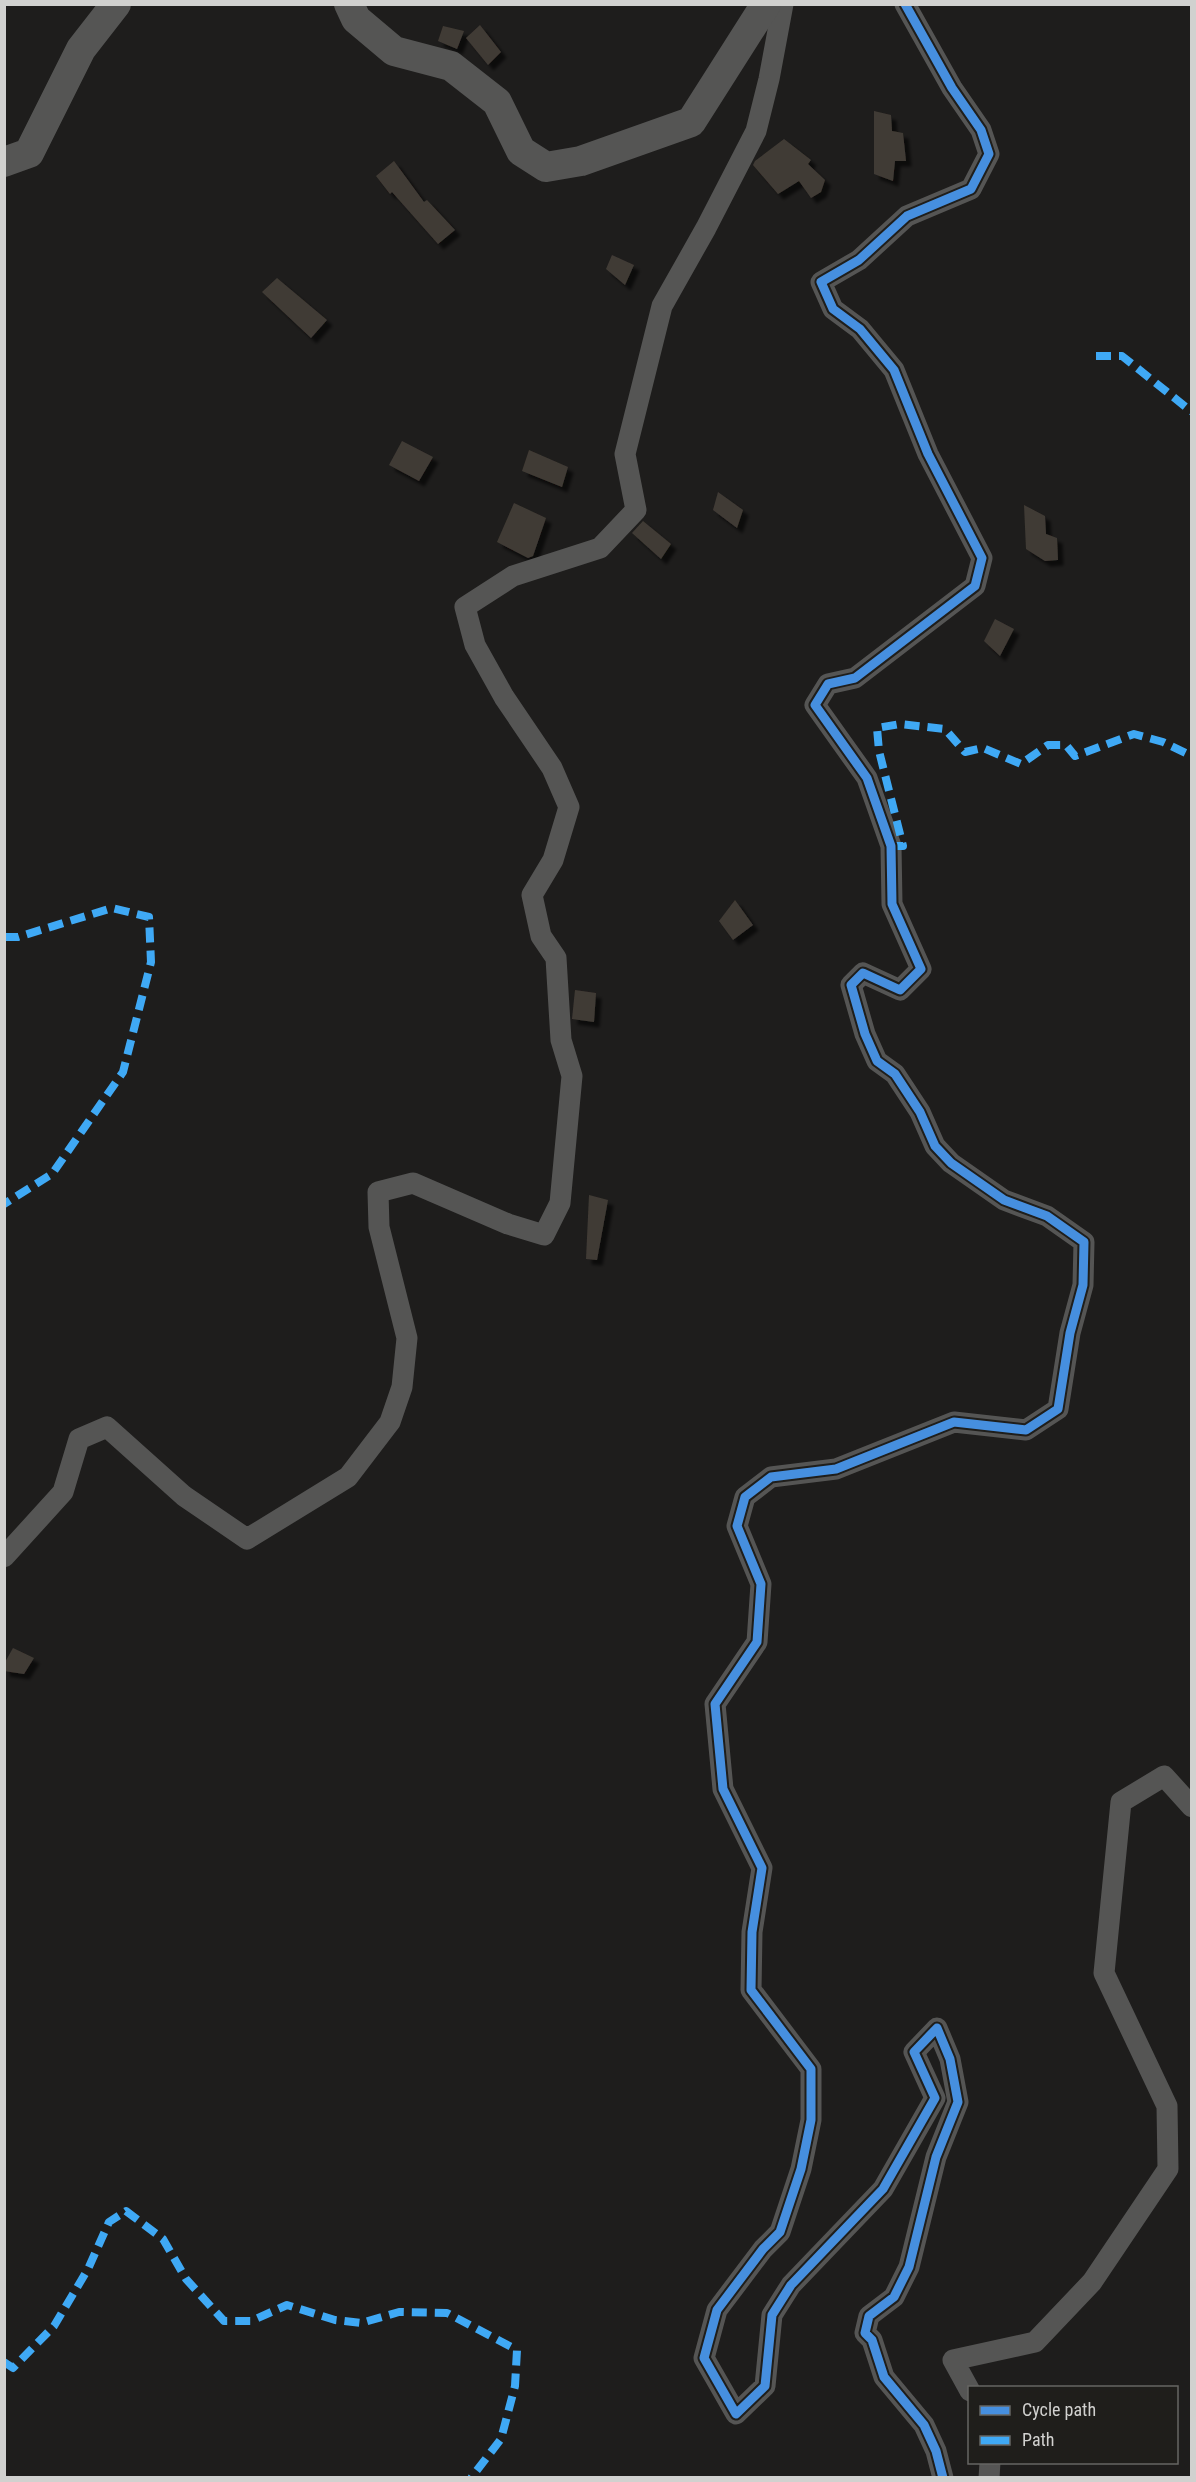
<svg xmlns="http://www.w3.org/2000/svg" width="1196" height="2482" font-family="'Roboto Condensed',sans-serif">
  <style>
    .building { fill: #413b35; filter: url(#shadow) }
    .lines { fill: none; stroke-linecap: round; stroke-linejoin: round }
    .street { stroke: #555554; stroke-width: 21 }
    .secondary { stroke: #555554; stroke-width: 30 }
    .quiet { stroke: #3fa9f5; stroke-width: 8; stroke-dasharray: 15 8; stroke-linecap: butt }
    .cycleway-casing { stroke: #1f1e1b; stroke-width: 13 }
    .cycleway { stroke: #468fdf; stroke-width: 9 }
  </style>
  <defs>
    <filter id="shadow"><feDropShadow dx="5.5" dy="5.5" stdDeviation="1.5" flood-color="#0009"/></filter>
  </defs>
  <rect width="100%" height="100%" fill="#1e1d1c"/>
  <g class="building">
    <path d="M480 25 501 52 488 65 466 38Z"/>
    <path d="M443 26 464 31 457 49 438 41Z"/>
    <path d="M874 111 891 115 892 131 903 133 906 161H895L893 181 874 174Z"/>
    <path d="M784 139 811 160 808 164 825 180 821 192 811 198 799 181 778 194 753 165 755 161Z"/>
    <path d="M394 161 424 202 427 200 455 230 438 244 392 192 390 194 376 176Z"/>
    <path d="M612 255 634 265 625 285 606 269Z"/>
    <path d="M277 278 327 320 311 338 262 292Z"/>
    <path d="M402 441 433 457 419 481 389 465Z"/>
    <path d="M529 450 568 467 562 487 522 471Z"/>
    <path d="M718 492 743 510 737 528 713 510Z"/>
    <path d="M514 503 546 518 533 556 528 558 497 542Z"/>
    <path d="M1024 505 1045 516 1046 534 1057 538 1058 560 1045 561 1026 549Z"/>
    <path d="M643 521 671 544 661 559 632 533Z"/>
    <path d="M995 619 1014 629 1000 656 984 641Z"/>
    <path d="M735 900 753 925 733 940 719 921Z"/>
    <path d="M575 990 596 993 594 1022 572 1019Z"/>
    <path d="M589 1195 608 1200 597 1260 586 1259Z"/>
    <path d="M13 1648 34 1658 24 1674 4 1671V1664Z"/>
  </g>
  <g class="lines">
    <g class="street">
      <path d="M905 4 952 88 981 130 989 154 971 189 907 216 859 260 821 282 833 309 860 329 894 370 928 454 982 558 975 586 855 678 828 684 815 705 867 778 891 846 892 904 921 969 900 990 863 973 851 985 865 1034 877 1061 895 1074 920 1112 935 1146 951 1163 1004 1200 1047 1216 1084 1242 1083 1285 1070 1333 1058 1409 1026 1430 954 1422 836 1469 771 1477 745 1497 737 1526 761 1584 757 1642 715 1704 723 1789 762 1868 752 1932 751 1990 811 2069V2120L801 2169 780 2232 763 2249 717 2310 704 2358 736 2414 765 2386 772 2315 791 2285 883 2189 935 2098 914 2052 937 2028 950 2059 958 2102 936 2157 909 2267 894 2297 869 2316 865 2333 872 2340 884 2377 924 2425 936 2451 943 2478"/>
      <path d="M4 1557 63 1492 79 1439 107 1427 184 1496 247 1539 348 1477 390 1422 402 1387 407 1338 379 1227 378 1192 413 1183 508 1224 544 1235 560 1203 572 1076 561 1040 556 958 541 936 532 895 553 860 569 807 552 768 504 697 475 645 465 607 513 576 600 548 636 510 625 454 662 306 706 228 756 131 769 79 783 4"/>
      <path d="M970 2391 953 2360 1035 2342 1092 2282 1168 2169 1167 2106 1104 1973 1121 1802 1164 1776 1192 1807"/>
      <path d="M989 2478 990 2462"/>
    </g>
    <g class="secondary">
      <path d="M349 4 356 19 394 51 451 66 497 102 521 151 546 167 581 161 691 122 766 4"/>
      <path d="M4 162 29 153 81 49 116 4"/>
    </g>
    <g class="quiet">
      <path d="M1096 356H1122L1192 412"/>
      <path d="M891 846H903L879 751 877 728 900 724 945 729 965 752 983 748 1021 764 1048 745H1066L1075 756 1134 734 1163 742 1192 756"/>
      <path d="M4 937H18L112 908 149 917 151 962 123 1072 52 1174 4 1204"/>
      <path d="M4 2362 13 2368 54 2326 88 2269 109 2222 126 2211 163 2239 186 2279 224 2321H251L287 2305 335 2320 361 2323 399 2312 447 2313 517 2350 515 2386 501 2439 471 2478"/>
    </g>
    <defs>
      <path id="cycleway" d="M905 4 952 88 981 130 989 154 971 189 907 216 859 260 821 282 833 309 860 329 894 370 928 454 982 558 975 586 855 678 828 684 815 705 867 778 891 846 892 904 921 969 900 990 863 973 851 985 865 1034 877 1061 895 1074 920 1112 935 1146 951 1163 1004 1200 1047 1216 1084 1242 1083 1285 1070 1333 1058 1409 1026 1430 954 1422 836 1469 771 1477 745 1497 737 1526 761 1584 757 1642 715 1704 723 1789 762 1868 752 1932 751 1990 811 2069V2120L801 2169 780 2232 763 2249 717 2310 704 2358 736 2414 765 2386 772 2315 791 2285 883 2189 935 2098 914 2052 937 2028 950 2059 958 2102 936 2157 909 2267 894 2297 869 2316 865 2333 872 2340 884 2377 924 2425 936 2451 943 2478"/>
    </defs>
    <use href="#cycleway" class="cycleway-casing"/>
    <use href="#cycleway" class="cycleway"/>
  </g>
  <rect width="1196" height="2482" fill="none" stroke="#d1d1cf" stroke-width="12"/>
  <rect x="968" y="2386" width="210" height="78" fill="#1f1e1b" stroke="#666663" stroke-width="1.5"/>
  <rect x="980" y="2406" width="30" height="9" fill="#468fdf" stroke="#666663" stroke-width="1.5"/>
  <text x="1022" y="2416" font-size="18" fill="#d1d1cf">Cycle path</text>
  <rect x="980" y="2436" width="30" height="9" fill="#3fa9f5" stroke="#666663" stroke-width="1.5"/>
  <text x="1022" y="2446" font-size="18" fill="#d1d1cf">Path</text>
</svg>
